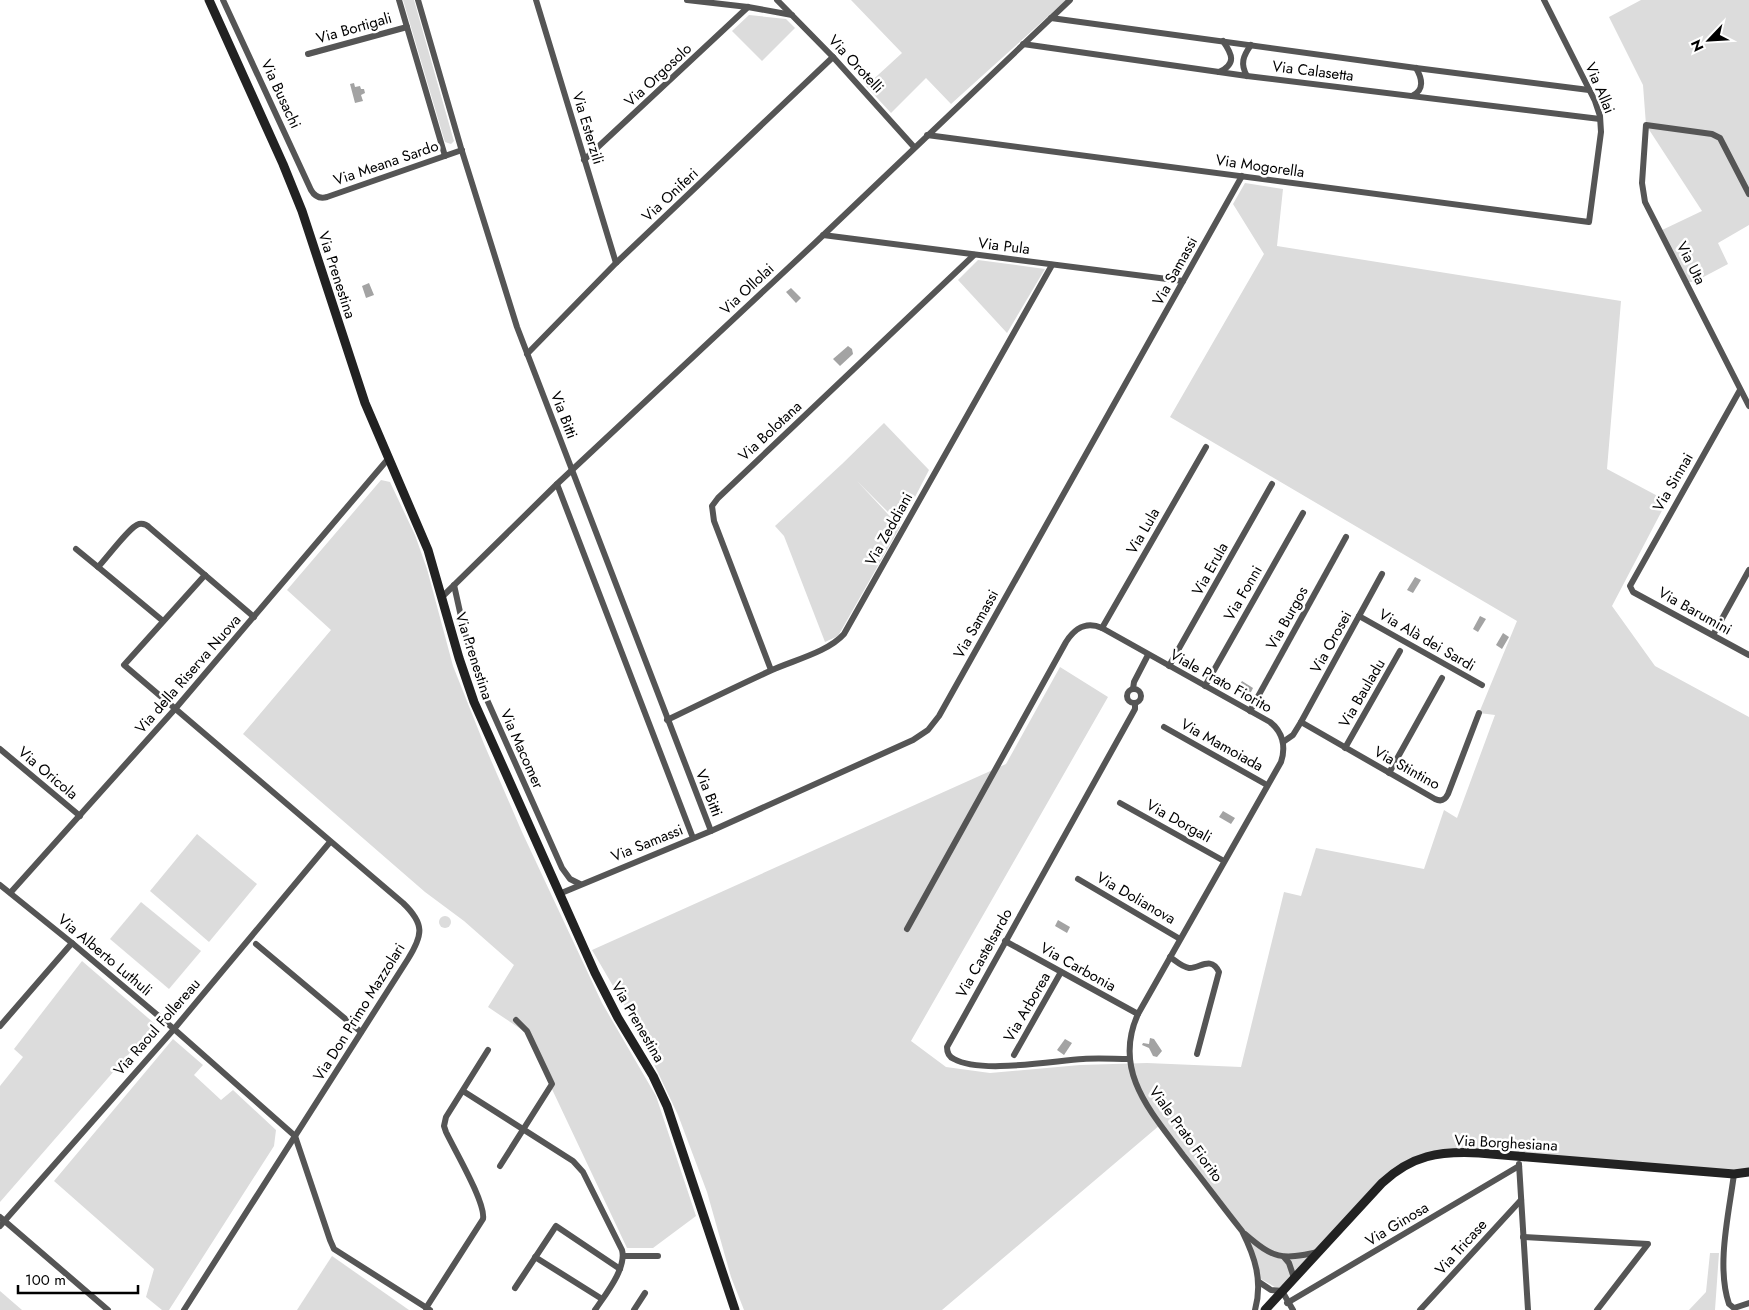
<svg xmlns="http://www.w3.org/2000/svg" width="1749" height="1310" font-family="Jost,sans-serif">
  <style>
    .green { fill: #dcdcdc }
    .water { fill: #a3a3a3 }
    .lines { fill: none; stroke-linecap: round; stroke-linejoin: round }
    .street { stroke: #555; stroke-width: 6 }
    .secondary { stroke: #222; stroke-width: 9 }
    .labels { text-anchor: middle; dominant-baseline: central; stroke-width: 5; stroke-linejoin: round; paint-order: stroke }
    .street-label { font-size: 15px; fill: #000; stroke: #fff }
  </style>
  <rect width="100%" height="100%" fill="#fff"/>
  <g class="green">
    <path d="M403 0H414L453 138 454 141 451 144 445 142 444 139Z"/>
    <path d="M851 0H1066L951 104 926 78 891 113 866 86 902 53Z"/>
    <path d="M1641 0H1749V225L1718 243 1728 264 1694 282H1687L1660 231 1702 211 1646 125 1643 85 1609 17Z"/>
    <path d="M749 15 786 19 795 28 762 61 732 31Z"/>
    <path d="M1245 183 1283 189 1277 246 1621 301 1607 469 1667 501 1612 606 1655 666 1749 717V1172L1453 1153 1398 1170 1282 1291 1259 1278 1242 1231 1160 1125 942 1310H744L731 1277 707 1192 678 1115 634 1022 592 950 1006 764 1060 667 1108 697 911 1041 946 1067 990 1073 1080 1065 1147 1063 1241 1067 1284 892 1301 896 1316 848 1424 869 1444 810 1457 818 1495 715 1479 713 1517 621 1170 417 1264 254 1233 204Z"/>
    <path d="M978 260 1045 269 1007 333 958 280Z"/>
    <path d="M884 423 929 470 915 497 909 495 906 500 909 507 900 524 857 481 900 527 838 636 825 642 784 536 775 526 842 464Z"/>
    <path d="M381 480 390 482 415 535 427 569 453 666 484 744 522 832 602 1003 656 1096 696 1216 653 1248H627L525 1032 488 1007 514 965 464 921 425 892 243 734 331 630 287 590Z"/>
    <path d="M197 834 257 884 209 942 150 891Z"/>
    <path d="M141 902 201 951 169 989 110 939Z"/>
    <circle cx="445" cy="922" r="6"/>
    <path d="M82 961 155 1024 0 1202V1086L23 1057 14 1049Z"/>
    <path d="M173 1039 203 1065 194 1075 221 1100 233 1090 276 1130 274 1146 169 1310H162L146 1297 154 1269 54 1181Z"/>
    <path d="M1710 1253H1719L1715 1310H1689L1706 1292Z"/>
    <path d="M332 1256 409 1310H297Z"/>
    <path d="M0 1291 22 1310H0Z"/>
  </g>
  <g class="water">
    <path d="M354 83 355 87 360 86 361 89H364L365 93 361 95 363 101 355 103 350 84Z"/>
    <path d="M369 283 374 295 366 298 362 286Z"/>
    <path d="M791 288 801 298 796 303 786 292Z"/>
    <path d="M848 346 852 349 853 354 840 366 833 359Z"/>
    <path d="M1415 577 1421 580 1413 593 1407 590Z"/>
    <path d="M1480 616 1486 619 1478 632 1473 629Z"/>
    <path d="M1503 633 1509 637 1502 649 1496 645Z"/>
    <path d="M1242 681 1253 688 1249 696 1237 689Z"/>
    <path d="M1223 811 1235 818 1231 824 1219 817Z"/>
    <path d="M1058 920 1070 927 1067 933 1055 926Z"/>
    <path d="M1150 1038 1154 1039 1162 1051 1157 1057 1153 1056 1149 1048 1142 1045 1143 1043 1149 1044Z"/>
    <path d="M1065 1039 1072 1043 1064 1055 1057 1050Z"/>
  </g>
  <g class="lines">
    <g class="street">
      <path d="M223 0 311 190C315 197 320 199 327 197L462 150"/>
      <path d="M399 0 445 156"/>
      <path d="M418 0 461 148 517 327 711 831"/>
      <path d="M536 0 616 263"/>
      <path d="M687 0 748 7 792 15"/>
      <path d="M777 0 833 57 914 147"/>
      <path d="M1051 18 1416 68 1589 90"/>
      <path d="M1023 44 1247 76 1600 119"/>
      <path d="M308 54 407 27"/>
      <path d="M1219 72C1237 64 1232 54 1223 41"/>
      <path d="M1247 76C1240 64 1243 56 1251 45"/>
      <path d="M1412 96C1425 90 1422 78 1416 68"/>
      <path d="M927 135 1589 222 1601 132 1600 116 1595 101 1544 0"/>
      <path d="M584 160 748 7"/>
      <path d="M1749 194 1720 138 1712 134 1646 125 1642 183 1645 202 1749 406"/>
      <path d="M823 235 1183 281"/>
      <path d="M527 354 616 263 833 57"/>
      <path d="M1740 390 1630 586 1633 592 1749 655"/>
      <path d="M557 484 693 838"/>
      <path d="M76 549 98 567"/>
      <path d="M454 585 464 630 484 693 562 868 570 879 580 884"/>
      <path d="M442 597 557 484 815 243 1070 0"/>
      <path d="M1359 616 1482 685"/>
      <path d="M163 621 98 567C106 559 130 526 139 524 144 523 147 525 150 528L254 617"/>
      <path d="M1102 628 1206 447"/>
      <path d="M1713 635 1749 570"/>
      <path d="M1169 666 1272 484"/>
      <path d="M771 670 714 521 712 506 718 498 974 255"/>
      <path d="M1205 686 1303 513"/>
      <circle cx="1134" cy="696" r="7"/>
      <path d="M1133 689 1134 682 1148 655"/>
      <path d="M1250 711 1346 537"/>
      <path d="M667 720C702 703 737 686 772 670 794 660 828 652 844 634L1052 265"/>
      <path d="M1301 722 1382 574"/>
      <path d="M1164 727 1267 785"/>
      <path d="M1283 742 1293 735 1301 722 1435 799C1441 802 1445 800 1448 794L1479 713"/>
      <path d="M1345 748 1400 651"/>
      <path d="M0 749 80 816"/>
      <path d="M1389 773 1442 678"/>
      <path d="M1120 803 1224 861"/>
      <path d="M1078 879 1180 939"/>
      <path d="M0 885 72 943 174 1029 295 1136 330 1240 334 1249 430 1310"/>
      <path d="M11 892 175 709 388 459"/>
      <path d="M559 894 711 831 913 740 928 730 939 716 1242 176"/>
      <path d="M907 929 1066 642C1075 628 1086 621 1102 628L1270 722C1283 732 1286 747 1281 762L1138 1014C1112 1071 1151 1112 1183 1155 1203 1180 1222 1206 1242 1231 1255 1257 1263 1281 1255 1310"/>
      <path d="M1005 941 1138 1014"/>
      <path d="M256 944 361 1032"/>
      <path d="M1170 957C1176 961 1182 967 1189 968 1199 969 1211 955 1219 972L1197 1054"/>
      <path d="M0 1026 72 943"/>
      <path d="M1014 1055 1061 972"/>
      <path d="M1129 1059C1114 1059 1098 1058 1083 1059 1052 1061 980 1074 954 1059 949 1057 947 1052 947 1047L1135 709V704"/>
      <path d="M463 1091 573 1161 583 1172 622 1250C627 1268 605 1295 595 1310"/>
      <path d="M1519 1164 1528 1310"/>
      <path d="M500 1166 552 1084 527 1031 516 1020"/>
      <path d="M1734 1174C1729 1213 1716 1266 1729 1304L1734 1308 1749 1303"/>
      <path d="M0 1217 108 1310"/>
      <path d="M0 1226 174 1029 330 842"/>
      <path d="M1245 1234C1274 1259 1281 1260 1318 1252"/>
      <path d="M1523 1237 1648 1244 1597 1310"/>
      <path d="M623 1256H658"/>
      <path d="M535 1257 602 1299"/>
      <path d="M1284 1257 1289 1263 1294 1278"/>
      <path d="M1259 1282 1271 1290 1282 1291 1293 1310"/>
      <path d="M515 1288 556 1226 620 1269"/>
      <path d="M1287 1303 1519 1166"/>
      <path d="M426 1308 483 1219C486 1203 454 1149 446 1132L444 1126 446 1117 488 1050"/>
      <path d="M184 1310 408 959C423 935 425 924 403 903L124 665 205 575"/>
      <path d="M634 1310 645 1293"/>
      <path d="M1420 1310 1521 1200"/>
    </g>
    <g class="secondary">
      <path d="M209 0 283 164 302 211 365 403 428 550 459 658 474 702 595 973 618 1018 653 1076 667 1106 735 1310"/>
      <path d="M1265 1310 1382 1183C1412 1155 1439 1151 1479 1153L1734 1174 1749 1172"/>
    </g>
  </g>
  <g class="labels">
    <g class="street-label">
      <text transform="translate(354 28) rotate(-16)">Via Bortigali</text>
      <text transform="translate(856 64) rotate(47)">Via Orotelli</text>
      <text transform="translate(1313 71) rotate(7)">Via Calasetta</text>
      <text transform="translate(658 75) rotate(-43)">Via Orgosolo</text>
      <text transform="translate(1600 88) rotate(67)">Via Allai</text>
      <text transform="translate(281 94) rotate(65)">Via Busachi</text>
      <text transform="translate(588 128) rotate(73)">Via Esterzili</text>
      <text transform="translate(386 163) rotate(-19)">Via Meana Sardo</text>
      <text transform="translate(1260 166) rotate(8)">Via Mogorella</text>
      <text transform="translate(670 195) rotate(-43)">Via Oniferi</text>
      <text transform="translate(1004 246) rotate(7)">Via Pula</text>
      <text transform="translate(1691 263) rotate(63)">Via Uta</text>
      <text transform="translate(1175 271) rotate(-61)">Via Samassi</text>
      <text transform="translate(337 275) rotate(72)">Via Prenestina</text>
      <text transform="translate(747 289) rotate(-43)">Via Ollolai</text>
      <text transform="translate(564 415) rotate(69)">Via Bitti</text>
      <text transform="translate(770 431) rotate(-43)">Via Bolotana</text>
      <text transform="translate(1673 482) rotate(-60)">Via Sinnai</text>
      <text transform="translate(889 529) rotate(-61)">Via Zeddiani</text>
      <text transform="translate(1143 531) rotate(-60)">Via Lula</text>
      <text transform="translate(1210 569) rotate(-61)">Via Erula</text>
      <text transform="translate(1243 593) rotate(-60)">Via Fonni</text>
      <text transform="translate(1695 611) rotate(29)">Via Barumini</text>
      <text transform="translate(1287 618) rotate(-61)">Via Burgos</text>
      <text transform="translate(976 624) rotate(-61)">Via Samassi</text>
      <text transform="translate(1427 640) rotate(30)">Via Alà dei Sardi</text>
      <text transform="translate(1331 642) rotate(-61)">Via Orosei</text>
      <text transform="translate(474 656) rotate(72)">Via Prenestina</text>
      <text transform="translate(188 674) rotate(-49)">Via della Riserva Nuova</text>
      <text transform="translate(1221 681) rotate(29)">Viale Prato Fiorito</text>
      <text transform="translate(1362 693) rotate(-60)">Via Bauladu</text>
      <text transform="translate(1222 745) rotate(29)">Via Mamoiada</text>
      <text transform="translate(522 749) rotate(66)">Via Macomer</text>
      <text transform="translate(1407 768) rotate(29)">Via Stintino</text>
      <text transform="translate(48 773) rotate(40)">Via Oricola</text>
      <text transform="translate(709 793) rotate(69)">Via Bitti</text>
      <text transform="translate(1179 821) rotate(29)">Via Dorgali</text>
      <text transform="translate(647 843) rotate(-22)">Via Samassi</text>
      <text transform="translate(1136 898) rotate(30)">Via Dolianova</text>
      <text transform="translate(984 953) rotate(-61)">Via Castelsardo</text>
      <text transform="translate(105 955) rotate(40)">Via Alberto Luthuli</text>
      <text transform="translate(1078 967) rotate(29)">Via Carbonia</text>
      <text transform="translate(1027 1007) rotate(-60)">Via Arborea</text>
      <text transform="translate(359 1012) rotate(-58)">Via Don Primo Mazzolari</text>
      <text transform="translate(638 1022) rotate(60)">Via Prenestina</text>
      <text transform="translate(157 1027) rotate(-49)">Via Raoul Follereau</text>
      <text transform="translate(1186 1134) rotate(54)">Viale Prato Fiorito</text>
      <text transform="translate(1506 1143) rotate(3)">Via Borghesiana</text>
      <text transform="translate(1397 1224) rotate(-31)">Via Ginosa</text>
      <text transform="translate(1461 1247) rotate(-48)">Via Tricase</text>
    </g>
  </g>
  <g transform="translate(1709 40) rotate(245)" stroke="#ffffff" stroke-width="4" paint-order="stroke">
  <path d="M0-4L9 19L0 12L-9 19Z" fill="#000000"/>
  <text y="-8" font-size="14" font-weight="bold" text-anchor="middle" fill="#000000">N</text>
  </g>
  <path d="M18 1285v8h120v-8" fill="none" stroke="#000000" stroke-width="2.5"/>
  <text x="25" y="1285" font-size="15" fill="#000000" stroke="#ffffff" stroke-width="4" paint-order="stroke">100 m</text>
</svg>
